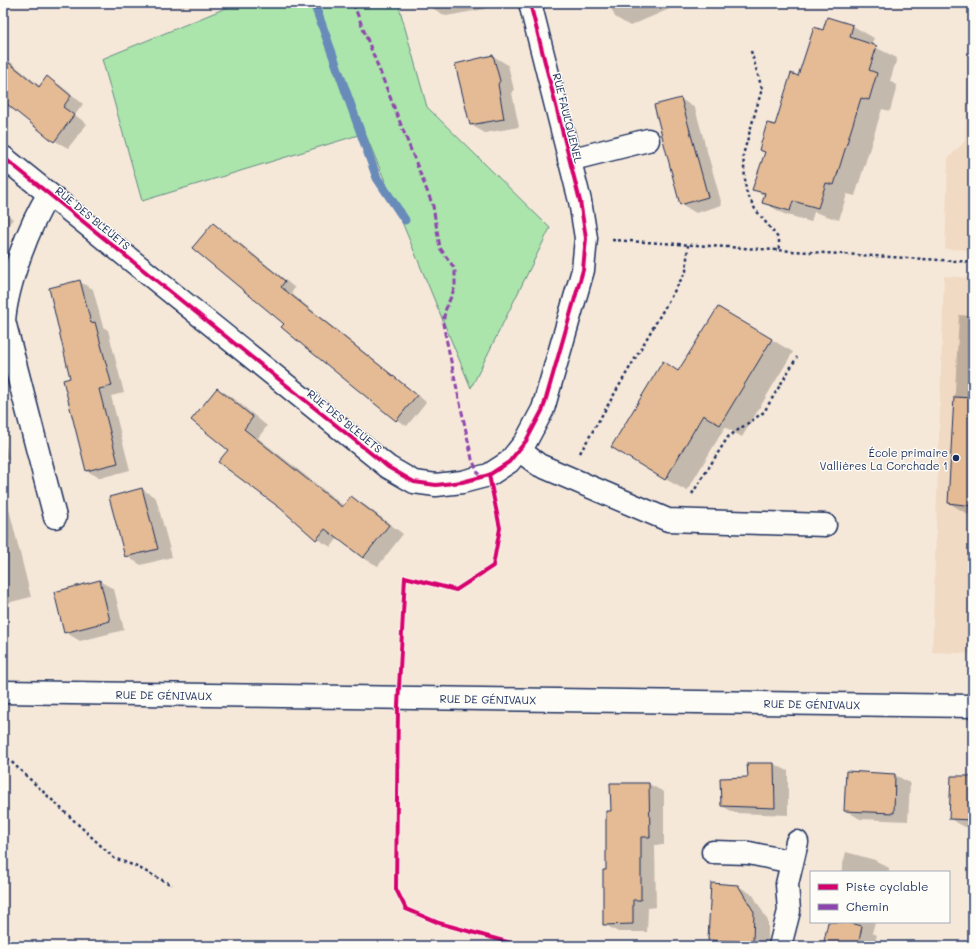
<svg xmlns="http://www.w3.org/2000/svg" width="976" height="949" font-family="Mali,sans-serif">
  <style>
    .built { fill: #f1dac4 }
    .green { fill: #abe5ab; stroke: #638a84 }
    .shadow { fill: #0003 }
    .lines { fill: none; stroke-linecap: round; stroke-linejoin: round }
    .stream { stroke: #678bb9; stroke-width: 9 }
    .building { fill: #e4bb94; stroke: #1b2f5e }
    .minor-casing { stroke: #1b2f5e; stroke-width: 25 }
    .path { stroke: #1b2f5e; stroke-width: 2.5; stroke-dasharray: 3 3; stroke-linecap: butt }
    .minor { stroke: #fdfcf7; stroke-width: 22 }
    .quiet { stroke: #8e44ad; stroke-width: 3; stroke-dasharray: 6 3; stroke-linecap: butt }
    .cycleway-casing { stroke: #fdfcf7; stroke-width: 6 }
    .cycleway { stroke: #d6006c; stroke-width: 4 }
    .poi-dot { fill: #1b2f5e; stroke: #fdfcf7; stroke-width: 1.5 }
    .labels { text-anchor: middle; dominant-baseline: central; stroke-width: 3; stroke-linejoin: round; paint-order: stroke }
    .street-label { font-size: 11px; fill: #1b2f5e; stroke: #fdfcf7 }
    .poi-label { font-size: 11px; fill: #1b2f5e; stroke: #fdfcf7; text-anchor: end }
  </style>
  <rect width="100%" height="100%" fill="#f6e8d9"/>
  <filter id="ink" filterUnits="userSpaceOnUse"><feTurbulence type="fractalNoise" baseFrequency=".025" numOctaves="2"/><feDisplacementMap in="SourceGraphic" scale="8" xChannelSelector="R" yChannelSelector="G"/><feConvolveMatrix kernelMatrix="1 2 1 2 8 2 1 2 1" color-interpolation-filters="sRGB"/></filter>
  <g filter="url(#ink)">
    <g class="built">
      <path d="M970 3H973V250L945 249 948 158 965 141Z"/>
      <path d="M944 276 973 278V654L932 652Z"/>
    </g>
    <path class="green" d="M238 3H398L427 107 550 228 471 388 365 133 142 201 102 59Z"/>
    <g class="shadow">
      <path d="M431 3H484L485 9 446 16 432 8Z"/>
      <path d="M609 3H672L674 7 630 26 615 17Z"/>
      <path d="M827 18 853 26 874 38 871 45 897 58 890 81 897 86 890 111 882 109 855 196 847 194 839 220 814 212 811 222 784 214 763 202 765 196 753 189 766 153 760 150 776 126 824 31Z"/>
      <path d="M3 56 40 86 47 77 60 85 83 104 75 115 87 124 68 148 55 141 3 99Z"/>
      <path d="M493 56 508 65 514 90 512 93 519 127 485 133 471 125Z"/>
      <path d="M681 99 695 108 722 205 696 213 681 204Z"/>
      <path d="M3 211 13 219 3 232Z"/>
      <path d="M213 224 224 230 295 288 291 293 426 402 407 426 397 420 282 327 285 323Z"/>
      <path d="M80 282 93 289 103 327 108 330 124 393 111 396 130 470 100 478 87 471 64 381 71 379Z"/>
      <path d="M719 309 793 352 742 437 725 427 687 491 665 479 678 371Z"/>
      <path d="M959 315 973 316V515H969L949 503Z"/>
      <path d="M218 389 232 397 267 426 258 438 344 506 351 497 365 505 403 534 378 566 363 558 338 538 331 547 317 539 229 450Z"/>
      <path d="M3 434 9 459 3 460Z"/>
      <path d="M3 485 31 597 3 604Z"/>
      <path d="M142 489 156 498 172 557 141 565 126 556Z"/>
      <path d="M99 581 114 589 124 630 80 641 65 632Z"/>
      <path d="M748 764H774L788 771V815L735 813 722 806 749 778Z"/>
      <path d="M895 775 910 783 908 821 860 819 845 810Z"/>
      <path d="M973 777V827H965L950 819Z"/>
      <path d="M649 784 664 792V845H655L656 907 648 908 647 932H618L604 924 612 812Z"/>
      <path d="M846 852 875 860 889 868V872H841Z"/>
      <path d="M738 886 753 895 768 921V946H721L709 939Z"/>
      <path d="M828 922H875L872 933 877 935 874 946H824Z"/>
    </g>
    <g class="lines">
      <path class="stream" d="M314 3 377 178 405 220"/>
    </g>
    <g class="building">
      <path d="M827 17 853 25 850 37 877 46 869 70 877 73 869 100 861 98 834 185 826 183 818 208 793 201 790 211 762 203 765 193 752 190 765 152 759 150 767 123 775 125 791 73 798 76 814 27 823 30Z"/>
      <path d="M493 55 500 81 498 84 504 119 470 125 455 64Z"/>
      <path d="M3 58 39 87 47 76 71 96 63 107 74 115 54 142 3 101Z"/>
      <path d="M681 98 708 197 680 205 654 105Z"/>
      <path d="M213 223 285 281 281 287 417 395 396 421 305 347 281 327 284 324 192 248Z"/>
      <path d="M80 280 91 323 95 322 112 386 99 389 118 463 86 471 63 380 70 378 49 288Z"/>
      <path d="M718 307 772 339 720 425 703 415 665 480 611 447 663 361 678 371Z"/>
      <path d="M217 388 253 417 244 429 342 507 351 496 389 525 363 558 325 529 316 540 280 508 218 462 228 450 191 420Z"/>
      <path d="M954 397 973 398V506L948 503Z"/>
      <path d="M142 488 158 549 125 557 109 497Z"/>
      <path d="M100 580 110 621 64 633 54 592Z"/>
      <path d="M747 763H774L775 808 721 806 720 778 748 777Z"/>
      <path d="M846 771 895 774 894 813 844 811Z"/>
      <path d="M951 776H973V820L949 819Z"/>
      <path d="M610 783H649L650 837H641V900H633V924L603 925V870H606V811H611Z"/>
      <path d="M711 883 738 885 754 912 753 942 708 940Z"/>
      <path d="M828 922H847L862 926 858 946H823Z"/>
    </g>
    <g class="lines">
      <defs>
        <g id="minor">
          <path d="M3 157 388 467 414 482 436 485 462 482 489 475 509 462 526 441 543 409 583 270 586 238 580 201 530 3"/>
          <path d="M569 160 648 140"/>
          <path d="M49 194C29 225 7 284 4 321L55 517"/>
          <path d="M519 450 539 465 668 520 825 525"/>
          <path d="M3 692 973 706"/>
          <path d="M713 852 749 853 792 862"/>
          <path d="M780 946 789 911 787 884 797 842"/>
        </g>
      </defs>
      <use href="#minor" class="minor-casing"/>
      <g class="path">
        <path d="M751 51 762 89 743 155 746 191 755 209 779 239V250"/>
        <path d="M612 240 973 262"/>
        <path d="M580 453 686 271 688 245"/>
        <path d="M692 494 728 437 764 412 797 357"/>
        <path d="M3 754 114 858 135 866 172 885"/>
      </g>
      <use href="#minor" class="minor"/>
      <path class="quiet" d="M353 3 433 206 440 248 455 269V287L445 311 443 324 472 459 480 478"/>
      <defs>
        <g id="cycleway">
          <path d="M3 157 388 467 414 482 436 485 462 482 489 475 509 462 526 441 543 409 583 270 586 238 580 201 530 3"/>
          <path d="M489 475 500 528 493 566 456 590 405 577 398 706 396 889 406 909 439 923 522 946"/>
        </g>
      </defs>
      <use href="#cycleway" class="cycleway-casing"/>
      <use href="#cycleway" class="cycleway"/>
    </g>
  </g>
  <circle class="poi-dot" cx="956" cy="458" r="4"/>
  <g class="labels">
    <g class="street-label">
      <text transform="translate(568 118) rotate(76)">RUE FAULQUENEL</text>
      <text transform="translate(93 218) rotate(39)">RUE DES BLEUETS</text>
      <text transform="translate(345 421) rotate(39)">RUE DES BLEUETS</text>
      <text transform="translate(164 695) rotate(1)">RUE DE GÉNIVAUX</text>
      <text transform="translate(488 699) rotate(1)">RUE DE GÉNIVAUX</text>
      <text transform="translate(812 704) rotate(1)">RUE DE GÉNIVAUX</text>
    </g>
    <g class="poi-label">
      <text x="948" y="452">École primaire<tspan x="948" dy="13">Vallières La Corchade 1</tspan></text>
    </g>
  </g>
  <rect width="976" height="949" fill="none" stroke="#fdfcf7" stroke-width="16"/>
  <rect x="8" y="8" width="960" height="933" fill="none" stroke="#1b2f5e" stroke-width="1.5" filter="url(#ink)"/>
  <rect x="810" y="871" width="140" height="52" fill="#fdfcf7" stroke="#a3aaba"/>
  <rect x="818" y="884" width="20" height="6" fill="#d6006c" stroke="#a3aaba"/>
  <text x="846" y="891" font-size="12" fill="#1b2f5e">Piste cyclable</text>
  <rect x="818" y="904" width="20" height="6" fill="#8e44ad" stroke="#a3aaba"/>
  <text x="846" y="911" font-size="12" fill="#1b2f5e">Chemin</text>
</svg>
